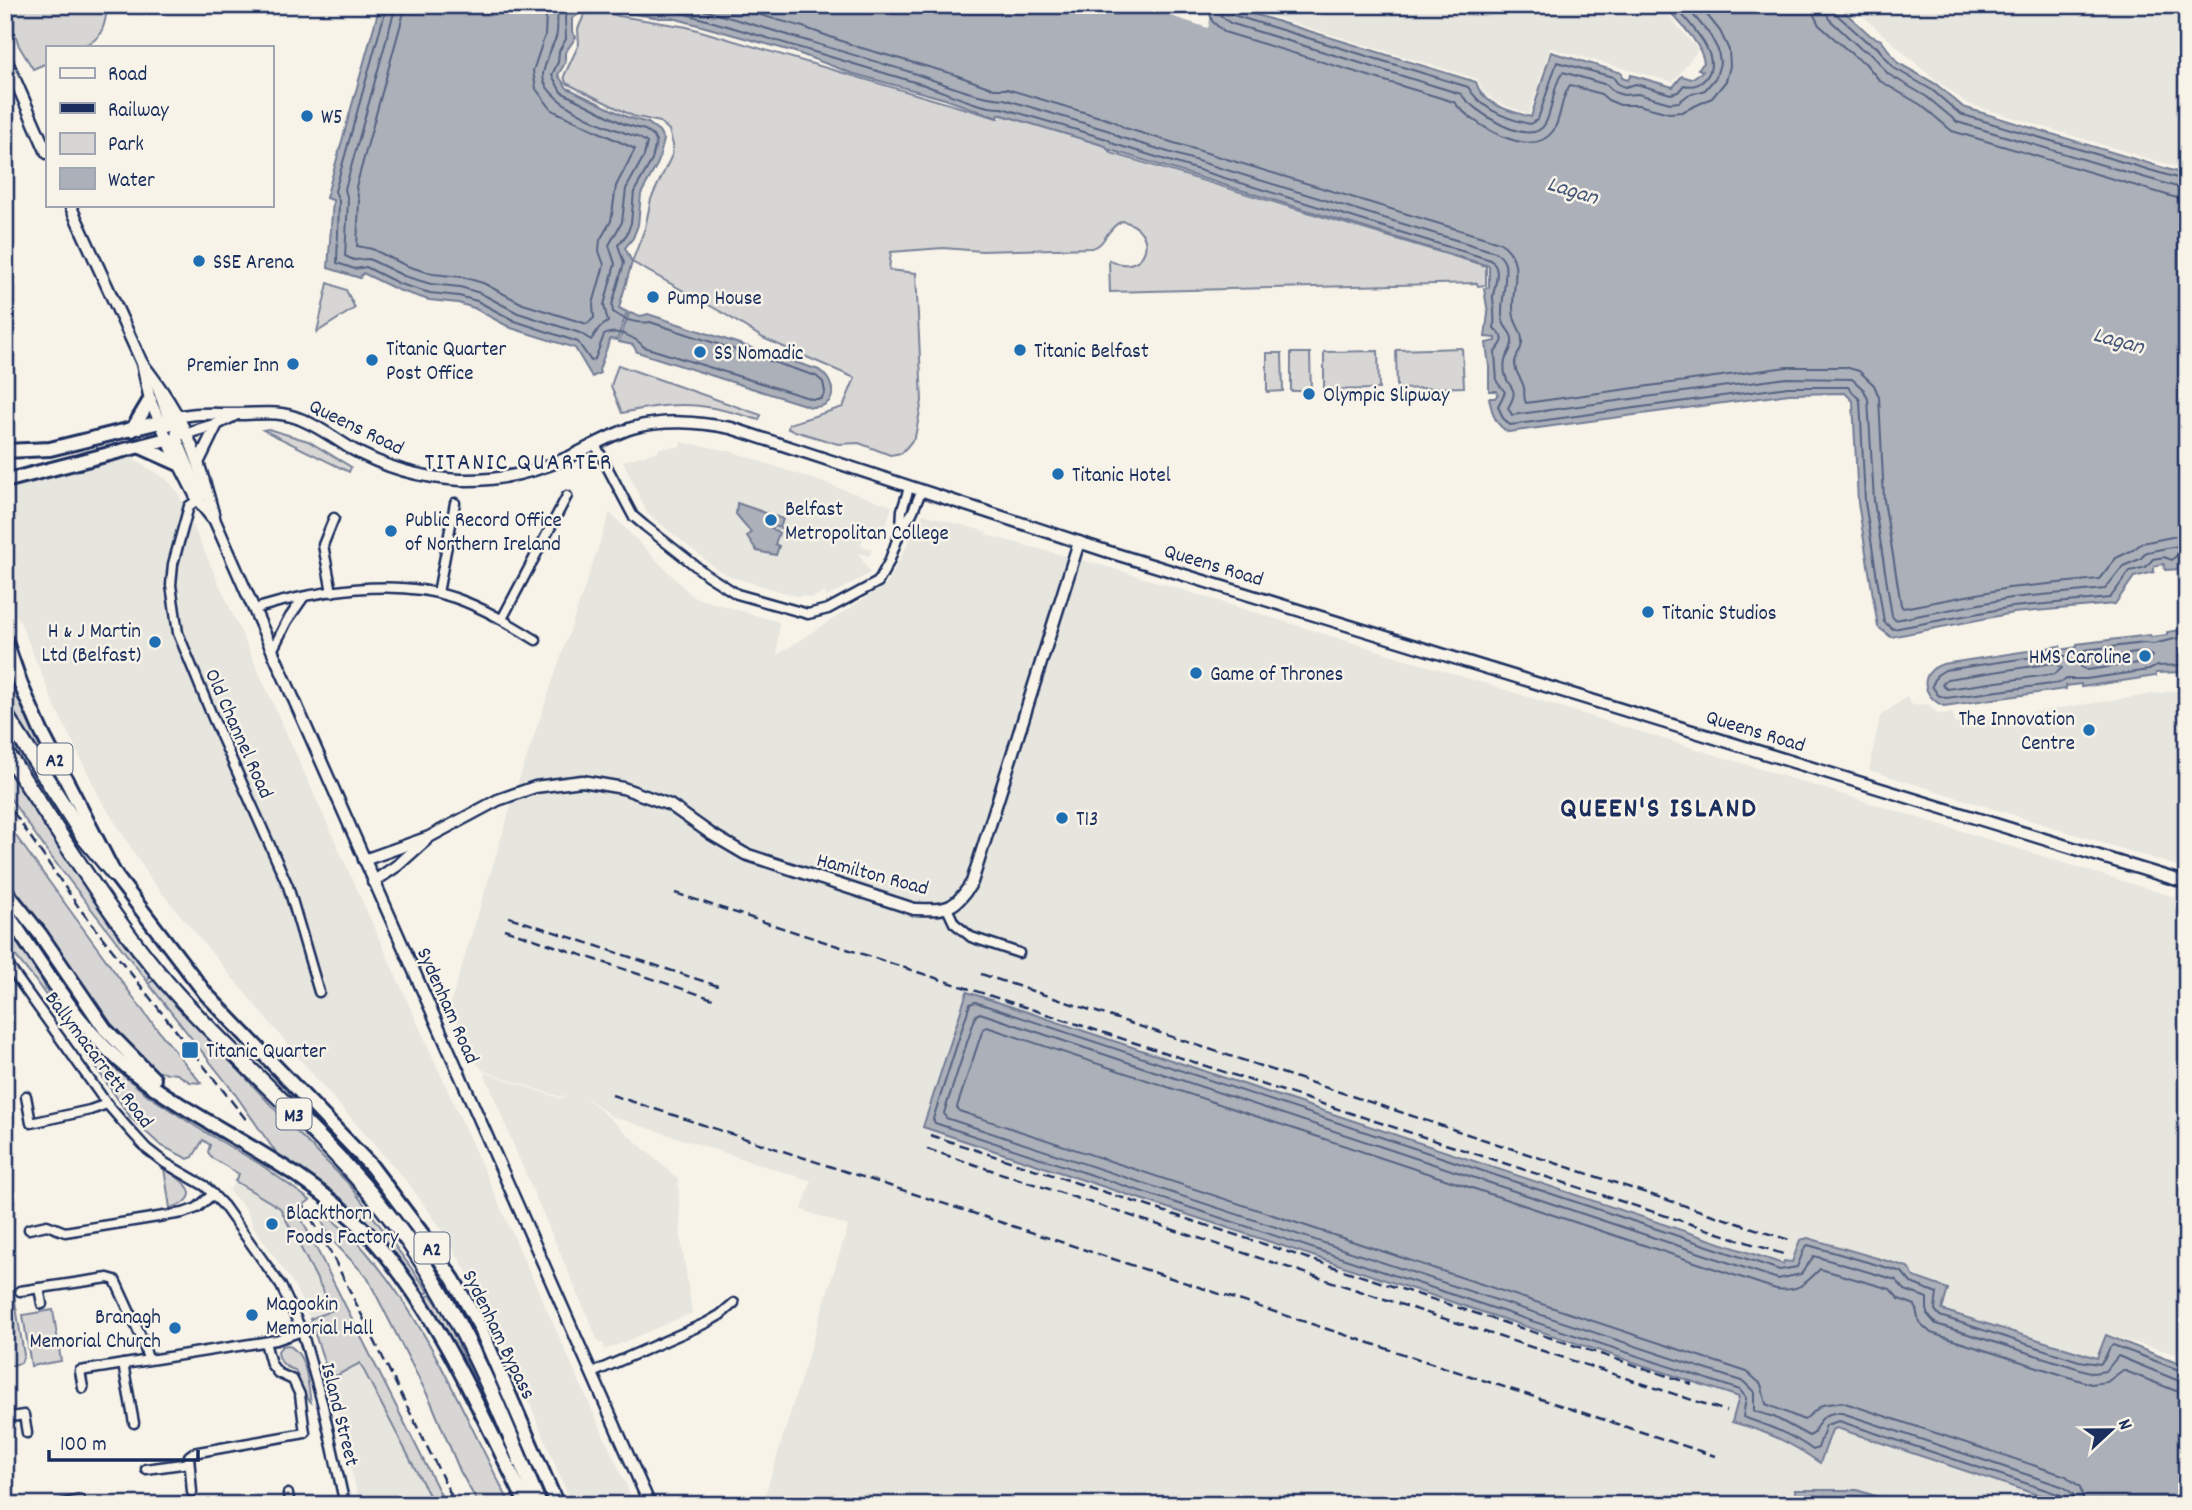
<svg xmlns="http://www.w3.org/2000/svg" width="2192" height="1510" viewBox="0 0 2192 1510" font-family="Dekko,sans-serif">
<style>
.built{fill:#e6e5de}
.green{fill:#d7d6d4;stroke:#798299;stroke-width:2}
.water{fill:#acb0b9;stroke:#727c95;stroke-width:2}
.pier{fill:#f7f3e8}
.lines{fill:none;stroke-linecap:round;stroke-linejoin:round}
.shore{stroke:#556382;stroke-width:2}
.minor-casing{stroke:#1b2f5e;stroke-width:13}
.tertiary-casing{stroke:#1b2f5e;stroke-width:15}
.trunk-casing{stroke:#1b2f5e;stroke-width:18}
.motorway-casing{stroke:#1b2f5e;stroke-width:19}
.minor{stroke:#f7f3e8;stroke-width:8}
.tertiary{stroke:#f7f3e8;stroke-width:10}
.trunk{stroke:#f7f3e8;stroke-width:12}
.motorway{stroke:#f7f3e8;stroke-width:14}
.rail{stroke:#1b2f5e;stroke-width:2.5;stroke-dasharray:10 5;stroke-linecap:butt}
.poi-dot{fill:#1f6fb2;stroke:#f7f3e8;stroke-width:2.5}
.labels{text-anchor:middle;stroke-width:5;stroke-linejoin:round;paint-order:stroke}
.shield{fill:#f7f3e8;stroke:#5d6a87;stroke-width:2}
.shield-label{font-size:19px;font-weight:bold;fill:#1b2f5e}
.poi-label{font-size:21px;fill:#1b2f5e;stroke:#f7f3e8;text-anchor:start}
.street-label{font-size:21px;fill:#1b2f5e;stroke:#f7f3e8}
.water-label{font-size:23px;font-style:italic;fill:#465679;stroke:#f7f3e8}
.quarter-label{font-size:24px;letter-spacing:2px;fill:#1b2f5e;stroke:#f7f3e8}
.district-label{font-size:28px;font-weight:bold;letter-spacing:2px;fill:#1b2f5e;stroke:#f7f3e8}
</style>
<rect width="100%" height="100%" fill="#f7f3e8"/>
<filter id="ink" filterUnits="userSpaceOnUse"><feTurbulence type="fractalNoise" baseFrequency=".0143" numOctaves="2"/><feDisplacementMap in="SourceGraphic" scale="14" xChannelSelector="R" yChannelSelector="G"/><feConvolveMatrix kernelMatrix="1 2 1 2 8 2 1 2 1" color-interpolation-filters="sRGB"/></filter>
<g filter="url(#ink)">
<!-- built -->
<g class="built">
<path d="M1234,5h426l38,45 -25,32 -123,-34 -21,66 -33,-12 -14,-12 -4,-11z"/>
<path d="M1850,5h337v165l-219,-66 -40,-30z"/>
<path d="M681,442l49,9 162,55 -8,25 -17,-5 -6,19 11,5 -3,6 -11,-3 12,20 -43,24 -3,-5 -12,6 -12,-3v2l-68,-20 -14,-7 -71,-57 -24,-52 36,-10v-3l21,-1z"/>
<path d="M132,458l33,20 12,13 458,1014h-63l-69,-166 -40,-74 -26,-42 -28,-39 -89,-101 -168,-202 -51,-81 -47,-96 -34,-82 -15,-26v-107l71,-20z"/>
<path d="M610,513l83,84 86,25 -2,33 110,-71 36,-70 64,18 -1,3 122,32 1079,334v456l-80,-22 -9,23 -17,-4 -140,-45 6,-20 -147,-49 -67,182 34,9 26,13 27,19 12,-33 5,-2 231,77h-165l-46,-15h-62l2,15h-1035l86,-279 -46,-16 9,-29 -200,-65 -30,-23 97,86 3,60 11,74 -87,37 -2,-7h-4l-81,-187 -34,-84 77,27 5,-5 -6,3 -76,-26 -7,-7 -27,-59 69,-225z"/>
<path d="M2187,689v180l-318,-99 11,-54 27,-19 5,8 16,-1 10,10 15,-1 2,11z"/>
<path d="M235,1181l45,27 154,297h-74l-31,-126 -19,-60 -17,-36 -40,-57 -6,-16 -18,-19z"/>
</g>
<!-- green -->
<g class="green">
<path d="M6,5h101c-2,45 -24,42 -60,42v16l-14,6 -14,-23z"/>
<path d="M596,9l23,7 68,11 310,91 2,-4 107,32 5,7 375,113v19l-8,1 -1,-3 -367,9 -1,-32c39,19 52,-31 13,-39 -18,9 -16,24 -30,27l-110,3 -39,-3 -52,4 -2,18 27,3 6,128 -7,36 -13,16 -12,2 -31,-12 -21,1 -50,-15 1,-5 54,-17 12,-29 -92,-40 -40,-25 -91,-51 13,-34 6,-29 21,-44 1,-10 -4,-15 -9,-8 -27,-6 -67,-33 -2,-7 15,-32 -1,-15 7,-16z"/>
<path d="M328,283l18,7 9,18 -38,24z"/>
<path d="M1462,348l2,39 -67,2 -1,-39z"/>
<path d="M1378,351l1,38 -55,1v-38z"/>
<path d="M1267,353h15l1,38 -16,1z"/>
<path d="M1291,353h19l1,38h-20z"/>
<path d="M618,365l143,50 -2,5c-53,-17 -82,-20 -137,-7l-11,-27z"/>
<path d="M268,429l40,12 43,26 -2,5 -86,-42z"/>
<path d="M5,670l42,93 -42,-64z"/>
<path d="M5,767l105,157 41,52 -4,5 -98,-127 -44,-63z"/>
<path d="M5,821l144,198 52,64 -11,-1 -13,-8 -25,-3 -27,-26 -36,-49 -48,-73 -36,-46z"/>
<path d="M11,934l29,41 10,24 39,49 60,48 49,32 62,36 50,36 -13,10 149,295h-12l-74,-142 -30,16 -20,-60 23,-9 -53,-102 -45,-27 4,-7 -27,-16 -4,-6 2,-7 -7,-5 -10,17 -5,2 -28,-14 -29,-27 -96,-138 -30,-37z"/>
<path d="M155,980l128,138 66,66 80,108 -6,3 -32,-44 -45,-46 -65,-48 -9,-10 -39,-56 -85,-108z"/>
<path d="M164,1168c18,12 45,29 6,40z"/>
<path d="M319,1209c17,14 34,27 48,44 64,74 98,167 144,252h-32l-19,-34 -29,-69 -64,-125 -37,-39 -13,-27z"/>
<path d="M5,1281l5,1 3,7 11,66 -3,8 -16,4z"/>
<path d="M431,1295l15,23 42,91 -2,2 -61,-114z"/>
<path d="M53,1310l8,51 -30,5 -8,-51z"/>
<path d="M288,1345c20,10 19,37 23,57l-5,-5 -11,-27c-11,-3 -16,-8 -17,-19l4,-5z"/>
</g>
<!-- water -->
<g class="water">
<path d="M380,5h844l252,77c6,23 34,29 55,35l20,-65 71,21v5l6,2 3,-5 42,12 9,-11 9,3 12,-8 -5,-2 6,-6c-3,-22 -26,-41 -40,-58h173l34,31 10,4 17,23 38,21 27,23 224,68v385l-7,1 1,8 -16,1 -1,-6 -10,2v6l-20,5 -19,27 -102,9 -122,24 -13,-10 -20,-124 -5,-102 -8,-8 -56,1 -280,38c-14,-6 -17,-20 -20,-34h6l3,-4 -1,-3h-8v-24l-3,-24 10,-2v-3l-11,-1 3,-24 -4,-24 5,-2v-21l-382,-117 -1,-3 -107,-32 -1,4 -53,-19 -94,-26 -56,-21 -122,-34h-13l-39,-6 -20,-6h-12l-17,13v13l4,5 -11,16v10l-7,12 9,13 60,29 21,6 11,8 5,9 -6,23 -17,31 -3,31 -5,13 -8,10 7,14 -13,46 8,4 -10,28 -7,-1 -11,31 1,3 -8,4 -17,-29 -64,-20 -37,-20 -16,-5 -29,-3 -31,-10 -35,-17 -3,5 -32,-10 5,-68 -7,-2z"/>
<path d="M629,313l12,3 7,-2 171,56c18,13 20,38 -8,37l-174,-55 -4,-7 -14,-3z"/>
<path d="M737,503l46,16 -3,9 -9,-3 -1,2 9,6 -4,11 4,2 -3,9 -19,-4 -10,-15 4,-4 -15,-18z"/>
<path d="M2187,629v43l-31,1v3l-75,11v-3l-15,2v3l-122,17c-23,-10 -26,-34 -1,-42l117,-18 1,4 16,-3v-3l73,-9 1,2 16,-2v-3z"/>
<path d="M967,992l816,272 1,-3 8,1 8,-22 8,-2 100,29 6,10 34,12 -6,21 155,48 9,-23 81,32v138h-119l-231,-77 -5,2 -12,33c-30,-21 -52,-31 -88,-41l7,-25 -816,-270z"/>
<path d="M1795,1490h62l46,15h-106z"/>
</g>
<!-- pier -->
<path class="pier" d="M1190,5l22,7 -4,16 -71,-23z"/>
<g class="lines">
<!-- shore -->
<g class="shore">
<path d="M387,5l-52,186 4,10 -2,62 18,6 11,-2 34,17 30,9 29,3 18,5 38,20 63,21 13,19 4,-2 9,-24c12,-7 31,2 40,12l168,52h9l4,-7 -2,-10 -7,-6 -166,-54c-13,2 -26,-2 -37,-10l-1,-7 12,-42 -6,-18 9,-11 4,-11 3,-31 18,-32 4,-18 -3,-6 -8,-6 -21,-6 -63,-32 -9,-17 6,-13 1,-11 7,-12 -1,-22 13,-12"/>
<path d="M396,5l-51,184 3,12 -3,55 9,4 15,-1 35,17 27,8 29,3 20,6 38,20 62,20 11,7 8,-12 9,-6 -4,-17 11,-41 -6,-19 13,-23 4,-33 18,-33 3,-13c-7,-7 -15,-7 -24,-11 -21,-7 -80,-31 -80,-57 0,-6 9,-29 12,-35 6,-12 -3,-24 9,-35"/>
<path d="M406,5l-50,182 3,14 -2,45 15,3 35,17 26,8 29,3 21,6 40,21 64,20 7,-6 -1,-14 11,-39 -5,-14 1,-11 11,-19 5,-35 19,-37 -83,-39 -16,-21 -3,-18 12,-36 1,-20 4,-10"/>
<path d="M623,5l37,6h15c82,23 164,49 246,73 23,7 59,25 81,24l105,31 7,5 377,116c12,11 2,26 2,38 1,10 2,20 1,30 11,11 12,11 1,24l2,30 8,10 -7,14 5,12 7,7 278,-38h60l12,13 5,102 19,120 9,7 119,-22 98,-9 20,-27 16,-4 7,-8 11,-2 8,3 6,-6 9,-1"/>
<path d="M686,5c74,21 147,44 221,66 31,10 65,26 97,28l106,32 9,6 376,115c5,3 8,6 10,12 3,16 -7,48 -1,60 3,7 9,9 8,19 -2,14 -10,12 -7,31 3,16 16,12 3,34l4,7 275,-37 65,1 12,11 4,9 6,102 18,115 3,4 116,-22 94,-9 18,-23 17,-7 7,-7 40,-8"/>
<path d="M725,5l78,22 55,20 95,27 41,15h13l106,32 12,7 374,114c30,18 9,50 15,75 2,9 9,15 8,25 0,8 -6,13 -7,20 -1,11 7,16 9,26 1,6 -1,10 2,15l261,-36h58l14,4 15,14 5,12 5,103 17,105 2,3 106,-20 90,-9 17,-21 17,-8 9,-7 45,-9"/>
<path d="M1208,5l4,16 12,11 230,70c17,21 77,60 99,29 9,-13 7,-33 17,-46l31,9 7,6 12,5h18l31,8 13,-1 30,-14 14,-17 4,-15 -1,-16 -9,-19 -21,-26"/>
<path d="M1218,5l3,11 9,7 231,71c11,16 69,56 84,30 9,-16 7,-38 18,-52l44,13 7,7 9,3 15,-1 32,9 9,-1 9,-7 17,-5 11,-13 4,-14 -2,-13 -8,-15 -25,-30"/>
<path d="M1227,5l1,6 5,4 235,72c13,22 38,32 62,37l8,-5 19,-57 56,15 5,7 7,3 11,-3 35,10 7,-2 6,-7c8,2 14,1 20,-5 23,-22 -17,-58 -30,-75"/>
<path d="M1813,5l1,10 5,10 35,31 11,7 15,18 41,24 31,26 235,70"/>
<path d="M1824,5l5,14 31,29 12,6 16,20 39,23 30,25 230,68"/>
<path d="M1833,5l2,8 31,28 11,6 17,21 38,22 28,24 227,67"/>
<path d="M2187,636l-34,8 -8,-1 -61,7c-8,6 -20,8 -30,4l-109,16 -8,5 -5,11 6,9 8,3 113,-15 8,-4h19l63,-9 8,-4 30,-1"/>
<path d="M2144,652l8,4 -6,6 -59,8 -7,-4 1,-3 7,-4z"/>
<path d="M2053,663l9,5 -7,6 -108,15 -5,-4 5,-6z"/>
<path d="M1804,1505l3,-8h49l24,8"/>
<path d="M2066,1505l-1,-6 -4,-4 -222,-74 -13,4 -8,23 -5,2c-22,-16 -44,-24 -70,-33l3,-19 -6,-8 -805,-267 -2,-4 37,-115 5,-2 805,268 17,-3 8,-20 3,-2 94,27 9,11 26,10 -2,17 5,6 139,45 21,3 4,-4 6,-13 3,-2 74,28"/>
<path d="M2075,1505l-2,-11 -9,-7 -222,-74c-17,-2 -23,7 -29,21l-4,2 -35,-19 -20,-6v-19l-10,-10 -798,-264 -2,-5 32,-98 4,-2 798,266 23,-5 13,-18 82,24 9,10 22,8v16l9,10 157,49 13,-2 12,-15 61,25 8,1"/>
<path d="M2085,1505l-5,-18 -14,-11 -224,-74 -20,3 -18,15 -38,-16 -5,-20 -14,-12 -788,-261 -2,-4 26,-78 4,-2 789,262c23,3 30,-6 44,-20l70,20 9,10 16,6 4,17 12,11 160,51 16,-2 16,-12 53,21 11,1"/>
</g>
<defs>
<g id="minor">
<path d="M595,444l38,72 12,10 62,49 30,19 71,20 20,-5 50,-27 11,-20 12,-33 11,-16 9,-21"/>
<path d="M202,497l-13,9 -16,58 -2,21 7,48 35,85 75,168 31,106"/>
<path d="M901,527l1,-17 7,-22"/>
<path d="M332,592l-9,-47 11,-27"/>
<path d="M438,593l17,-90"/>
<path d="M254,609c59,-18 141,-32 201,-11 29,10 55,26 81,42"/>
<path d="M502,619l65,-123"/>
<path d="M272,651l15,-30 16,-23"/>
<path d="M947,908l7,15 17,14 48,16"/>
<path d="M5,961l102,143 20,23 20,22 18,14 40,23 19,20 57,80 21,45 21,75 22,99"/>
<path d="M26,1096l5,27 59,-13 17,-6"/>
<path d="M29,1229l18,-4 18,7 118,-19 14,-5 16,-14"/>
<path d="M39,1288l3,16"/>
<path d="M20,1291l88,-13 7,2 27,59 6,20"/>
<path d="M123,1364l11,59"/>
<path d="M592,1373l114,-50 14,-8 14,-12"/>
<path d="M83,1388l-3,-17 196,-31 26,-9"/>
<path d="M5,1418l19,-3 3,18"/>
<path d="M146,1469l43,-6"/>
<path d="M192,1492l-3,-36 4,-3 112,-20 -5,-38 -7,-15 -15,-7 -7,-9 -6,-22"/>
<path d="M288,1494l2,11"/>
<path d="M58,1505l22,-5"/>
</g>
<g id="tertiary">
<path d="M5,57l42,96"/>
<path d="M70,205l72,158 8,37 25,56 22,43 15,19"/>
<path d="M142,363c43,55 56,91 73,158l435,984"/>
<path d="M156,383l13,36v6"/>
<path d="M179,416l-3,21 24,57"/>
<path d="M160,422c29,-10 42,-8 72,-8 25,1 44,-5 68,5 18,7 34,19 50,29 35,20 72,30 111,32 37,1 75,-8 108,-23 21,-10 41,-22 63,-29 33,-9 66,-6 99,0l375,123 1081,332"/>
<path d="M184,434l33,-10 18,-9"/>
<path d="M199,461l18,-37"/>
<path d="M364,860l65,-23 69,-37 37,-13 47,-6 41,7 47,17 41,29 34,20 169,55c33,1 40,2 58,-27l107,-340"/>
<path d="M373,882l25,-17 28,-25"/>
</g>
<g id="trunk">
<path d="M132,430l18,-30"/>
<path d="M141,447l38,17"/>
<path d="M5,451l45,-2 110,-27"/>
<path d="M5,481l162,-42"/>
<path d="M5,639l16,46 20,46 74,144 91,119 165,172 55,73 27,40 27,48 77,178"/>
<path d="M5,890l35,44 65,95 49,50"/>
<path d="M5,911c40,56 72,118 128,161 75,58 170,93 236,163 69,75 112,180 158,270"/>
</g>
<g id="motorway">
<path d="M5,714l80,125 30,36"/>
<path d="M5,751c57,84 109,175 178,250 78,84 169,157 233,252 53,78 87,165 123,252"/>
</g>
</defs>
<!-- minor casing -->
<use href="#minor" class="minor-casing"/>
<!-- tertiary casing -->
<use href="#tertiary" class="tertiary-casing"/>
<!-- trunk casing -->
<use href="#trunk" class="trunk-casing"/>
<!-- motorway casing -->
<use href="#motorway" class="motorway-casing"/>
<!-- minor -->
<use href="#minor" class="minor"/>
<!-- tertiary -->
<use href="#tertiary" class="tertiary"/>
<!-- trunk -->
<use href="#trunk" class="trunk"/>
<!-- motorway -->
<use href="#motorway" class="motorway"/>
<!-- rail -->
<g class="rail">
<path d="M5,800l75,109 168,213"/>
<path d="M675,893l1111,362"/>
<path d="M509,917l212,70"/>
<path d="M504,929l212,71"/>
<path d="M981,974l811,267"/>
<path d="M612,1095l1103,361"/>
<path d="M930,1135l762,249"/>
<path d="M927,1149l799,262"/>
<path d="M304,1206l27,47 125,252"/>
</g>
</g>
</g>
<!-- markers -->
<g class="poi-dot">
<circle cx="307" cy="116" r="7"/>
<circle cx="199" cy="261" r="7"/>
<circle cx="653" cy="297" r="7"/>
<circle cx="1020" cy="350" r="7"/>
<circle cx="700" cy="352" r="7"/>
<circle cx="372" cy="360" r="7"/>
<circle cx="293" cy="364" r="7"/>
<circle cx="1309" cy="394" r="7"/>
<circle cx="1058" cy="474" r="7"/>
<circle cx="771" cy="520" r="7"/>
<circle cx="391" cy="531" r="7"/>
<circle cx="1648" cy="612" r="7"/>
<circle cx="155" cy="642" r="7"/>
<circle cx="2145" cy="656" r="7"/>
<circle cx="1196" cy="673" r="7"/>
<circle cx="2089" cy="730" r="7"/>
<circle cx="1062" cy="818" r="7"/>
<rect x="181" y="1041" width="18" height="18" rx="3.5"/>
<circle cx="272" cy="1224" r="7"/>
<circle cx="252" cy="1315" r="7"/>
<circle cx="175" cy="1328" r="7"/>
</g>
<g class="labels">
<!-- shield labels -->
<g class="shield">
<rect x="37.5" y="743.5" width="35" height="31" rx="5"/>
<rect x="276.5" y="1098.5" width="35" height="31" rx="5"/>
<rect x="414.5" y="1232.5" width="35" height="31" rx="5"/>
</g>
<g class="shield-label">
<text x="55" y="766">A2</text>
<text x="294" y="1121">M3</text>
<text x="432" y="1255">A2</text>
</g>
<!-- poi labels -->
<g class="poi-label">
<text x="321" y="123">W5</text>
<text x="213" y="268">SSE Arena</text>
<text x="667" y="304">Pump House</text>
<text x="386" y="355">Titanic Quarter<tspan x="386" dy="24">Post Office</tspan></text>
<text x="1034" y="357">Titanic Belfast</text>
<text x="714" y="359">SS Nomadic</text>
<text x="279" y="371" text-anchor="end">Premier Inn</text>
<text x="1323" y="401">Olympic Slipway</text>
<text x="1072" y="481">Titanic Hotel</text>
<text x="785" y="515">Belfast<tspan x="785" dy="24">Metropolitan College</tspan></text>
<text x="405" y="526">Public Record Office<tspan x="405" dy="24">of Northern Ireland</tspan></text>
<text x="1662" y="619">Titanic Studios</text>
<text x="141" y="637" text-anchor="end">H &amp; J Martin<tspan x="141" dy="24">Ltd (Belfast)</tspan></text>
<text x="2131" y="663" text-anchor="end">HMS Caroline</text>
<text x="1210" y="680">Game of Thrones</text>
<text x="2075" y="725" text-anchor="end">The Innovation<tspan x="2075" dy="24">Centre</tspan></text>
<text x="1076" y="825">T13</text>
<text x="206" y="1057">Titanic Quarter</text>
<text x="286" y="1219">Blackthorn<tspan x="286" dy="24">Foods Factory</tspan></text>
<text x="266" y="1310">Magookin<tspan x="266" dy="24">Memorial Hall</tspan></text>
<text x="161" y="1323" text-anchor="end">Branagh<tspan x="161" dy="24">Memorial Church</tspan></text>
</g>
<!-- street labels -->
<g class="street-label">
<text transform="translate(357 426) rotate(26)" y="7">Queens Road</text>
<text transform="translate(1214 564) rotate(17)" y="7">Queens Road</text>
<text transform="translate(1756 730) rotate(17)" y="7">Queens Road</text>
<text transform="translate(240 733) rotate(66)" y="7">Old Channel Road</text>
<text transform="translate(873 873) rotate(15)" y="7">Hamilton Road</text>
<text transform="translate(449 1005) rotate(66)" y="7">Sydenham Road</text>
<text transform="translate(100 1059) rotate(53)" y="7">Ballymacarrett Road</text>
<text transform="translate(500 1334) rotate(64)" y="7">Sydenham Bypass</text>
<text transform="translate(341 1414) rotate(76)" y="7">Island Street</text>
</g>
<!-- water labels -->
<g class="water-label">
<text transform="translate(1573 189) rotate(17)" y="8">Lagan</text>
<text transform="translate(2119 339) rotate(15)" y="8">Lagan</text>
</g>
<!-- quarter labels -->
<g class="quarter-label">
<text x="519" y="469">TITANIC QUARTER</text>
</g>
<!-- district labels -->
<g class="district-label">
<text x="1659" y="816">QUEEN'S ISLAND</text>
</g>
</g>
<!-- margin -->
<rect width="2192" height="1510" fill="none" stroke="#f7f3e8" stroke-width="28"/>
<rect x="14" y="14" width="2164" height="1482" fill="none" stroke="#1b2f5e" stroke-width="2.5" filter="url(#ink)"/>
<!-- legend -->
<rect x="46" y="46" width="228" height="161" fill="#f7f3e8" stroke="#9fa5b1" stroke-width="2"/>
<rect x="60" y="68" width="35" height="10" fill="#f7f3e8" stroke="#9fa5b1" stroke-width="2"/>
<text x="108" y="80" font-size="21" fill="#1b2f5e">Road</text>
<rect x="60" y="103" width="35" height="10" fill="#1b2f5e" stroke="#9fa5b1" stroke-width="2"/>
<text x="108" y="116" font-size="21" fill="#1b2f5e">Railway</text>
<rect x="60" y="133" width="35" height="21" fill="#d7d6d4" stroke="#9fa5b1" stroke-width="2"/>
<text x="108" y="150" font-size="21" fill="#1b2f5e">Park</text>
<rect x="60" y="168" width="35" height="21" fill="#acb0b9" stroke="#9fa5b1" stroke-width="2"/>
<text x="108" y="186" font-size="21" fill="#1b2f5e">Water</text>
<!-- north arrow -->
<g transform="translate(2111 1430) rotate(68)" stroke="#f7f3e8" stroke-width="5" paint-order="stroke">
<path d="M0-5L12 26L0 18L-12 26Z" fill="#1b2f5e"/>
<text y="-10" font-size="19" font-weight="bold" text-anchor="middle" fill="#1b2f5e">N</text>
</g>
<!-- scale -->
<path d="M49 1450v10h149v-10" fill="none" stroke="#1b2f5e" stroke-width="3.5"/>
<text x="60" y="1450" font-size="21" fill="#1b2f5e" stroke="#f7f3e8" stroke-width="5" paint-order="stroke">100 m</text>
</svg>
